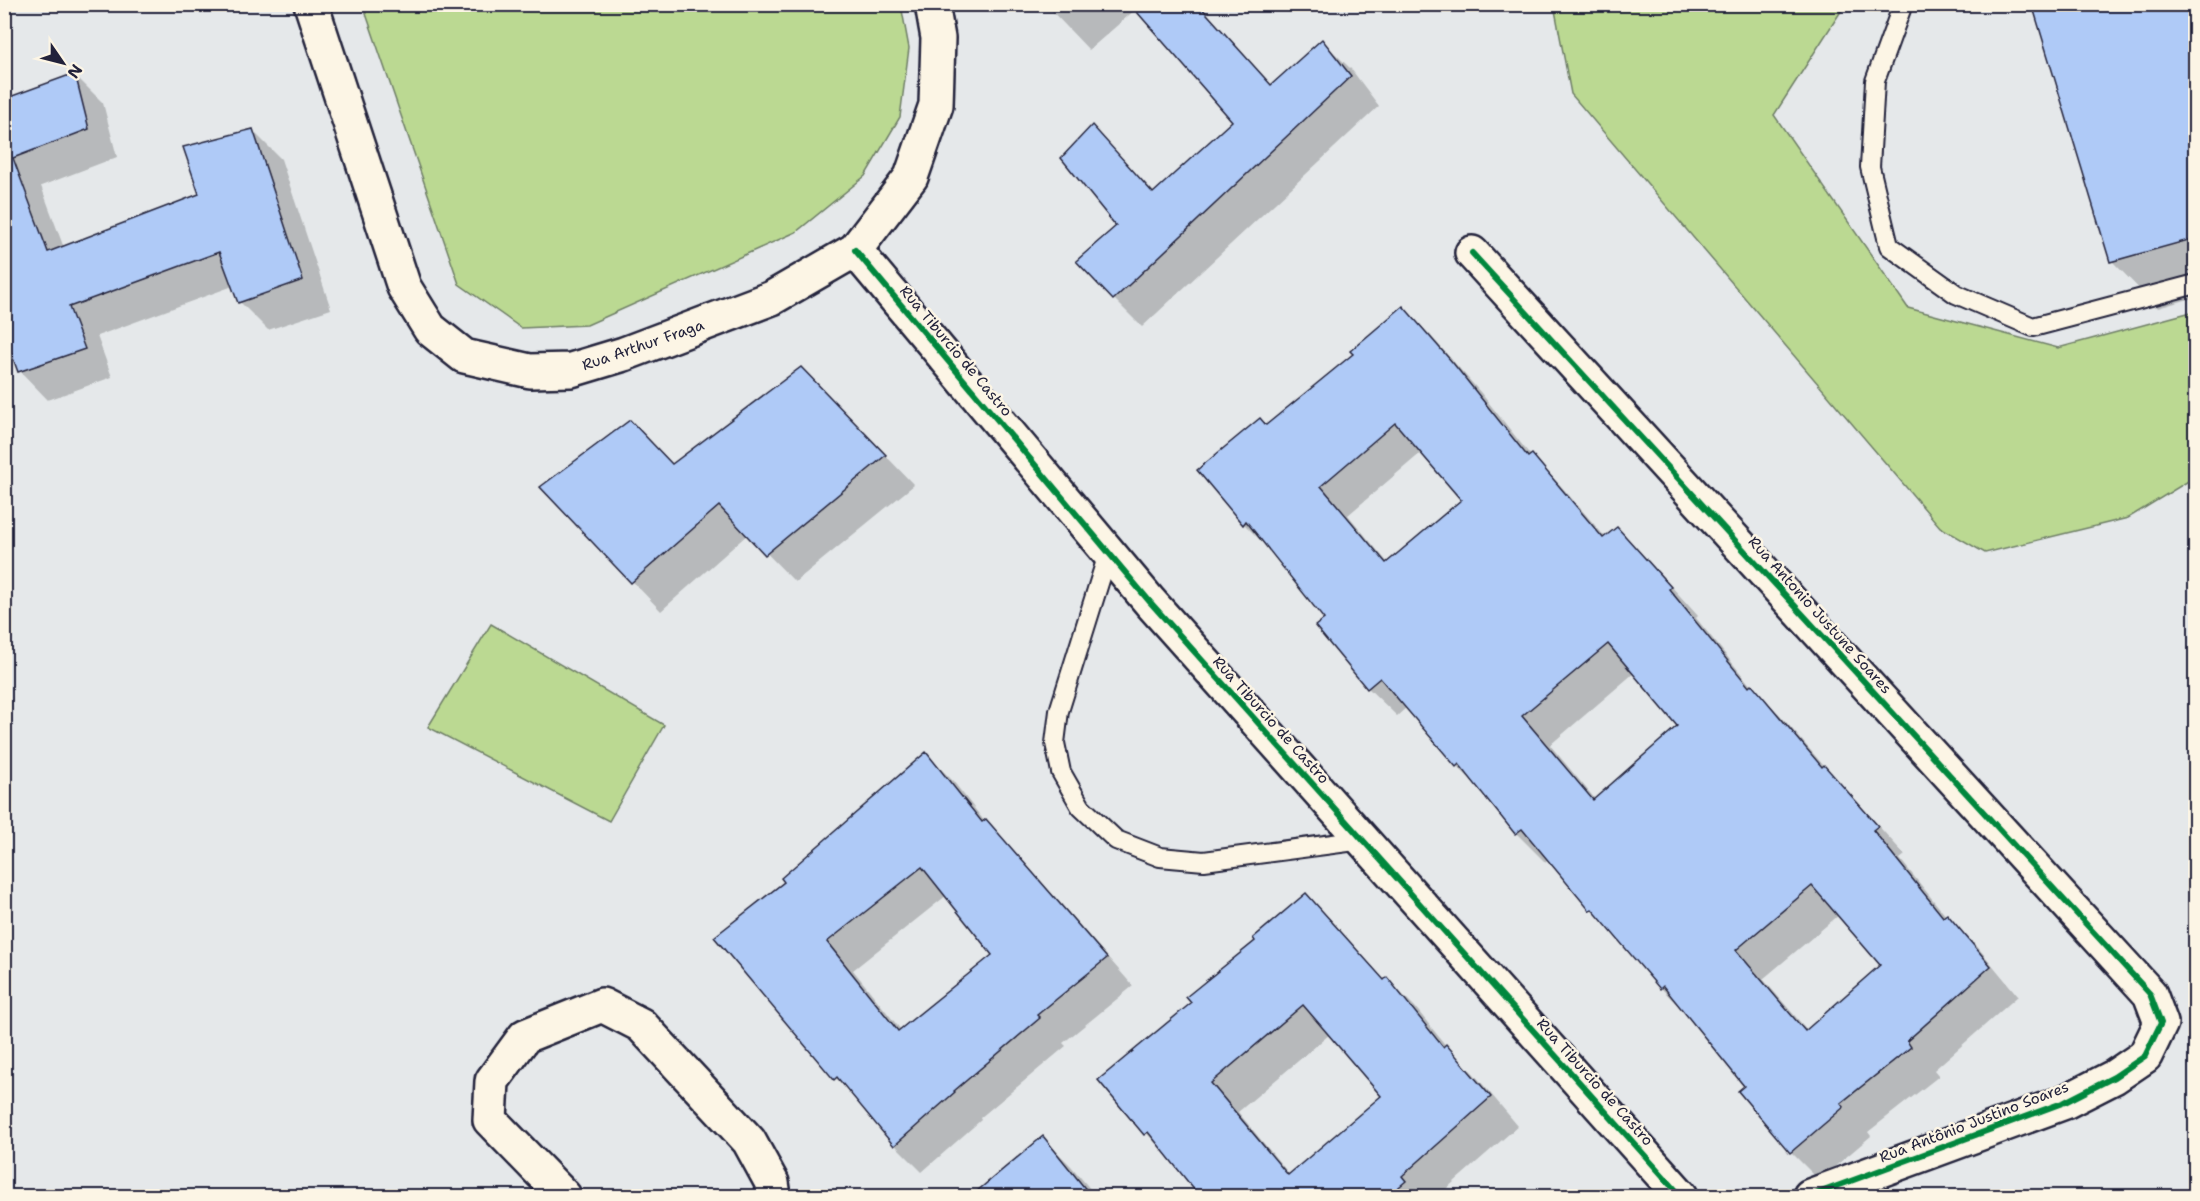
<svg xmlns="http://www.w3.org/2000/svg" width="2200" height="1201" viewBox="0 0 2200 1201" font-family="'Shantell Sans',sans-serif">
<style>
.green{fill:#bbd992;stroke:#6e7e66;stroke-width:1.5}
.shadow{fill:#0003;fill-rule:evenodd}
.building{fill:#afcaf7;stroke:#22223b;stroke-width:1.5;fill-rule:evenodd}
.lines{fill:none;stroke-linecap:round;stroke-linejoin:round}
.lane-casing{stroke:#22223b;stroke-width:22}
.street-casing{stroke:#22223b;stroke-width:38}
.lane{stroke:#fcf5e5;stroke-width:18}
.street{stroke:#fcf5e5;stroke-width:33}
.cycleway-casing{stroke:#fcf5e5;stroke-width:10}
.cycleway{stroke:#00873e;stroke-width:6}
.labels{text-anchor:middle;stroke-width:5;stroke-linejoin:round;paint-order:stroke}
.street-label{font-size:15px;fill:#22223b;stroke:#fcf5e5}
</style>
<rect width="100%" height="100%" fill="#e5e8ea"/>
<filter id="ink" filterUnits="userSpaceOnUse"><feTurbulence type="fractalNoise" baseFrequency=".0167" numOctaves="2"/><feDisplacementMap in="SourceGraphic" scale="12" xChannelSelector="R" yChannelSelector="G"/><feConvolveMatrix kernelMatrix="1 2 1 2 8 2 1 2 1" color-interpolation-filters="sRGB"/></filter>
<g filter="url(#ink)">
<!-- green -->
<g class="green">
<path d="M363,5h538l8,43 -9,69 -35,59 -69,56 -209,93 -66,3 -62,-44z"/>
<path d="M1554,5h291l-71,110 134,193 150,40 137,-37v166l-67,41 -143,35 -45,-26 -369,-433z"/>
<path d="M491,624l173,101 -55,96 -181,-94z"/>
</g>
<!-- shadow -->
<g class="shadow">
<path d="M1045,4h154l74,82 49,-45 29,28 28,37 -237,221 -28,-28 4,-73 -26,-99 63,66 79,-72 -98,-112 -47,41z"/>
<path d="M2196,4v293l-38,11 -46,-47z"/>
<path d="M74,74l29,29 14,54 -76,29 23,62 136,-53 52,-65 29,29 50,150 -63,21 -28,-28 -7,-16 -136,50 15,41 -64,23 -28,-29 -16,-42v-246l6,15z"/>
<path d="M1403,308l28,28 50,57 50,63 29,29 46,53 11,-9 28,28 53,59 -2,2 55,68 29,29 50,58 75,82 -5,4 46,57 29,28 43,52 -84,74 5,6 -71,56 3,4 -52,44 -28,-28 -45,-66 -57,-69 -28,-29 -41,-49 -29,-29 -43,-51 -3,3 -29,-29 -31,-39 -28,-28 -50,-59 -10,9 -29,-28 -41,-69 -55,-67 -28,-28 22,-98 89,-71zM1422,452l41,48 -75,63 -40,-48zM1634,673l46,53 -85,73 -45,-54zM1839,915l43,51 -74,65 -45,-52z"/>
<path d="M830,398l84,87 -119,97 -47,-48 -87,77 -119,-124 131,-22z"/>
<path d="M926,754l27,27 32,41 28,27 120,137 -70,57 3,3 -86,72 1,2 -59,52 -27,-27 -32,-40 -27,-27 -50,-196zM947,895l48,60 -94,75 -48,-60z"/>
<path d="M1306,895l28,28 51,58 2,-2 28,28 32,40 27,27 44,52 -80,70h-236l-102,-116 93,-77zM1330,1034l53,62 -93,79 -52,-63z"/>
<path d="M1043,1138l28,28 25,30h-123z"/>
</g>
<!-- building -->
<g class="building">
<path d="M1130,4h68l73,81 51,-46 29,37 -238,224 -37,-39 40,-35 -55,-68 31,-33 61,68 79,-72z"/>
<path d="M2032,4h164v234l-86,24z"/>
<path d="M75,73l14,56 -76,29 35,94 151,-58 -16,-47 70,-18 50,151 -65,23 -19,-51 -150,55 16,42 -67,23 -14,-38v-235z"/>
<path d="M1403,306l50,57 75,94 4,-3 71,84 14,-11 54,60 -2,2 80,98 3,-3 70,83 2,-2 54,61 -5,4 70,87 4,-3 44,52 -84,75 4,6 -70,56 3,4 -54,46 -52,-62 6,-5 -81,-100 -3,3 -68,-80 -2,2 -68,-82 -7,5 -56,-70 -3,3 -76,-89 -13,11 -52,-63 9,-7 -78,-98 -3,4 -46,-55 63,-52 6,7 87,-71 -3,-3zM1395,423l66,77 -75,63 -65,-77zM1608,644l69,82 -84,74 -71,-84zM1812,886l68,79 -75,66 -69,-81z"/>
<path d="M801,367l85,88 -121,100 -46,-49 -88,77 -91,-96 90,-67 42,44z"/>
<path d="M926,752l56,70 4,-3 121,139 -70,57 3,3 -86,73 1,1 -61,54 -57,-69 -3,3 -120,-143 70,-55 -3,-4zM922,867l70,88 -94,76 -71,-89z"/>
<path d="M1306,893l78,87 3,-3 56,70 3,-3 45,53 -89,79 4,5 -19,16h-187l-52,-65 -4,3 -46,-55 93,-77 -5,-6 69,-56 -2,-3zM1303,1005l78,91 -93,79 -77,-92z"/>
<path d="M1043,1136l49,61h-122z"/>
</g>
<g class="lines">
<defs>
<g id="lane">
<path d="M1903,4l-28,77 -5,86 19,79 67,48 77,33 163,-43"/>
<path d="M1109,551l-50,160 -4,32 6,29 20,35 35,33 44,17 44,4 159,-21"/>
</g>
<g id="street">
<path d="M311,4l93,283 26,42 34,27 66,15 41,-1 53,-16 148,-56 83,-48 56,-73 25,-72 2,-67 -6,-34"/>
<path d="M855,250l295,352 531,594"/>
<path d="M1472,253l678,741 11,29 -16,33 -31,21 -49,25 -255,94"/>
<path d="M564,1196l-74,-76 2,-39 33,-45 77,-31 39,20 108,116 23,42 2,13"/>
</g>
</defs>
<!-- lane casing -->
<use href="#lane" class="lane-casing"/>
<!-- street casing -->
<use href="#street" class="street-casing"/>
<!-- lane -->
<use href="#lane" class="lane"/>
<!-- street -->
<use href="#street" class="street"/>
<defs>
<g id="cycleway">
<path d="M855,250l295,352 531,594"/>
<path d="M1472,253l678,741 11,29 -16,33 -31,21 -49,25 -255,94"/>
</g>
</defs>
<!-- cycleway casing -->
<use href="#cycleway" class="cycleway-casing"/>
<!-- cycleway -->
<use href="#cycleway" class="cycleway"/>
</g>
</g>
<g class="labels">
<!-- street labels -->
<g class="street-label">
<text transform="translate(643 345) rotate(-19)" y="5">Rua Arthur Fraga</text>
<text transform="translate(956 351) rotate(50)" y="5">Rua Tiburcio de Castro</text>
<text transform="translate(1820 615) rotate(48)" y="5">Rua Antonio Justune Soares</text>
<text transform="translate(1271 720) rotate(48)" y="5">Rua Tiburcio de Castro</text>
<text transform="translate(1595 1082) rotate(48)" y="5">Rua Tiburcio de Castro</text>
<text transform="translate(1974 1122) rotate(-21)" y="5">Rua Antônio Justino Soares</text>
</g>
</g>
<!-- margin -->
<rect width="2200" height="1201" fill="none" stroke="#fcf5e5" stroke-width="24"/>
<rect x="12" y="12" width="2176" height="1177" fill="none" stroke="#22223b" stroke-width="2" filter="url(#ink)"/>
<!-- north arrow -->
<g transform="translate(63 63) rotate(125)" stroke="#fcf5e5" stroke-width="4.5" paint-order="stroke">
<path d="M0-4.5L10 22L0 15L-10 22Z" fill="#22223b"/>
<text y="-9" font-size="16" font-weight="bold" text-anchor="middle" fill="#22223b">N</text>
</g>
</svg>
